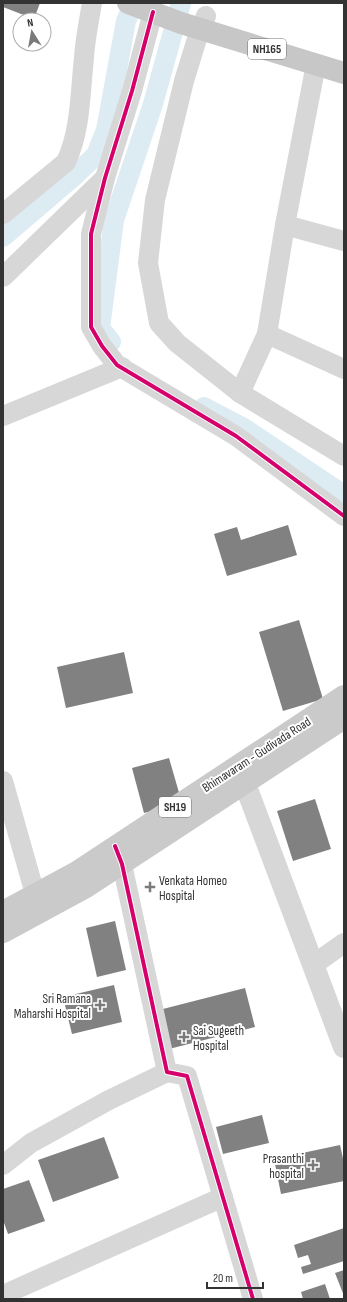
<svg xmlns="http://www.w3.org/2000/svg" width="347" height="1302" viewBox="0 0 347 1302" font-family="'Sofia Sans Condensed',sans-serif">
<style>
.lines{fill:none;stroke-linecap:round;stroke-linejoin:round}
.canal{stroke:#ddebf3;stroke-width:20}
.building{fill:#818181}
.minor{stroke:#d7d7d7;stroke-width:20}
.tertiary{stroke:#d7d7d7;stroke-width:22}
.primary{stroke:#cacaca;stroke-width:22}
.trunk{stroke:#c7c7c7;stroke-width:22}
.cycleway-casing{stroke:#fff;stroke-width:6}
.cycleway{stroke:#d6006c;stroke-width:4}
.poi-dot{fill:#7a7a7a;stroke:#fff;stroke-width:1.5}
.labels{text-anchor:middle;stroke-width:4;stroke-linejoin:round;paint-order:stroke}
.shield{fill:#fff;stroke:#707070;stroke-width:1}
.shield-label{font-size:12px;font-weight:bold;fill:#333}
.street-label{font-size:13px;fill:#333;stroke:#fff}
.poi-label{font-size:13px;fill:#333;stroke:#fff;text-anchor:start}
</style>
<rect width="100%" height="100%" fill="#fff"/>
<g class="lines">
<!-- canal -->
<g class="canal">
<path d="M3,237l69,-59 24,-23 10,-25 20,-109 8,-18"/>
<path d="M111,342l-11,-14 14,-108 39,-116 28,-101"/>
<path d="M204,407l40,21 100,67"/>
</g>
</g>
<!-- building -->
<g class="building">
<path d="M3,3h37l-6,16 -31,-12z"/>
<path d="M288,525l9,30 -70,21 -13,-42 23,-7 4,13z"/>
<path d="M299,620l24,79 -40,12 -24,-79z"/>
<path d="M124,652l9,41 -67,15 -9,-41z"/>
<path d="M169,758l13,45 -38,10 -12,-45z"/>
<path d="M315,799l16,50 -38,12 -16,-50z"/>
<path d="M115,921l11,49 -29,7 -11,-49z"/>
<path d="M114,985l8,37 -50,12 -9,-37z"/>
<path d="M245,988l10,39 -86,22 -10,-39z"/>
<path d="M262,1115l7,28 -46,11 -7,-27z"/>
<path d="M104,1137l15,41 -66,24 -15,-42z"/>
<path d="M340,1145l4,18v18l-63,13 -7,-35z"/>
<path d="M29,1180l16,41 -37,13 -5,-14v-31z"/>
<path d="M344,1228v33l-41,13 -2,-7 10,-3 -3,-9 -10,3 -4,-13z"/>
<path d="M344,1270v26l-9,-23z"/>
<path d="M325,1284l5,15h-27l-2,-7z"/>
</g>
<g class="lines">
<!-- minor -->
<g class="minor">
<path d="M153,12l-21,79 -27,87 -14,56v93l11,19 15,19 119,71 108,80"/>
<path d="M206,16l-6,13 -16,52 -29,119 -7,63 11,60 18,20 63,50 104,63"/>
<path d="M316,64l-31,161 -18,109 77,35"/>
<path d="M3,214l63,-52c15,-32 14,-69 18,-104 1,-18 5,-37 8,-55"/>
<path d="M285,225l59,16"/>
<path d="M3,277l102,-99"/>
<path d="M240,393l27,-59"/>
<path d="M3,416l119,-49"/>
<path d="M3,781l32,113"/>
<path d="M116,850l6,14 45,208 20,4 66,223"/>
<path d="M313,965l31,-22"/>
<path d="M3,1165l28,-22 78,-43 58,-28"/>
<path d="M3,1295l220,-98"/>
</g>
<!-- tertiary -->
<path class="tertiary" d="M238,767l7,17 99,263"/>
<!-- primary -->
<g class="primary">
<path d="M3,912l74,-40 267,-176"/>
<path d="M3,932l83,-45 258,-169"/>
</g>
<!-- trunk -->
<path class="trunk" d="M128,3l53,20 163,50"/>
<defs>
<g id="cycleway">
<path d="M153,12l-21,79 -27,87 -14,56v93l11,19 15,19 119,71 108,80"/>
<path d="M115,846l7,18 45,208 20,4 66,223"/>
</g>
</defs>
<!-- cycleway casing -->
<use href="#cycleway" class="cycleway-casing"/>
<!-- cycleway -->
<use href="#cycleway" class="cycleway"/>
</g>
<!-- markers -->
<g class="poi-dot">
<path d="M148 881h4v4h4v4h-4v4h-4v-4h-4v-4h4z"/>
<path d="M98 999h4v4h4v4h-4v4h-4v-4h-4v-4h4z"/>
<path d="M182 1031h4v4h4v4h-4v4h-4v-4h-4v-4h4z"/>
<path d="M311 1159h4v4h4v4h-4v4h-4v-4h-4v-4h4z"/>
</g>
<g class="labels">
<!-- shield labels -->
<g class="shield">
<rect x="248" y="39" width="38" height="20" rx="3"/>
<rect x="159" y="797" width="32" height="20" rx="3"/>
</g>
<g class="shield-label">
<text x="267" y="53">NH165</text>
<text x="175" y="811">SH19</text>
</g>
<!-- street labels -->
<g class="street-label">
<text transform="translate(256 754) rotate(-33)" y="5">Bhimavaram - Gudivada Road</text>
</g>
<!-- poi labels -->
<g class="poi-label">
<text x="159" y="885">Venkata Homeo<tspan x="159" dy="15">Hospital</tspan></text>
<text x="91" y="1003" text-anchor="end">Sri Ramana<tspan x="91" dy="15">Maharshi Hospital</tspan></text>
<text x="193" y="1035">Sai Sugeeth<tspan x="193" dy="15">Hospital</tspan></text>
<text x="304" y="1163" text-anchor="end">Prasanthi<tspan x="304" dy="15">hospital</tspan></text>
</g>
</g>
<!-- border -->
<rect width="347" height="1302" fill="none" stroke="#333333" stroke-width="8"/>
<!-- north arrow -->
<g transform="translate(32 32) rotate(349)"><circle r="19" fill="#ffffff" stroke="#adadad"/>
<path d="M0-3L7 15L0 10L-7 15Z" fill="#7a7a7a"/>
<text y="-6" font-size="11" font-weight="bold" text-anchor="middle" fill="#333333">N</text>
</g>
<!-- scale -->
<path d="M207 1282v6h56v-6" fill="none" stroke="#333333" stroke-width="2"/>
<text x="213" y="1282" font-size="12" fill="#333333" stroke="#ffffff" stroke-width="3" paint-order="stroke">20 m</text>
</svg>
